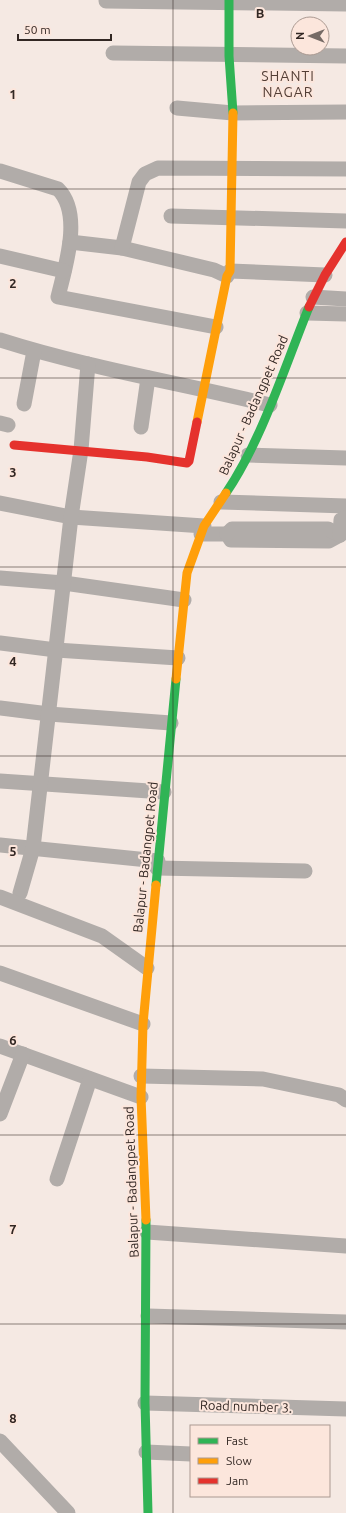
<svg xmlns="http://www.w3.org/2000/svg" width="346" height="1513" viewBox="0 0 346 1513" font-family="Ubuntu,sans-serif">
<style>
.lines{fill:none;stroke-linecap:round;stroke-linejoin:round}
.street{stroke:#b1aca9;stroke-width:15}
.fast{stroke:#30b455;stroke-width:9}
.slow{stroke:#ff9f0a;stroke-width:9}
.jam{stroke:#e5322d;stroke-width:9}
.grid{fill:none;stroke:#322723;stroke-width:1;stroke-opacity:0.55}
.labels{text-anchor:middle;stroke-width:4;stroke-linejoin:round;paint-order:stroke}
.street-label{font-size:13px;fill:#322723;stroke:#fce6dc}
.neighbourhood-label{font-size:14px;letter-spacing:1px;fill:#533e35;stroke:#fce6dc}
.grid-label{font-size:13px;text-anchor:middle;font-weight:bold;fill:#322723;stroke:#fce6dc;stroke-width:4;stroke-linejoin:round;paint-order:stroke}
</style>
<rect width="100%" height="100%" fill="#f5e9e3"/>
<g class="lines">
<!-- street -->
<g class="street">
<path d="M106,1l240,3"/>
<path d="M113,53l233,3"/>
<path d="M177,108l56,5 113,-1"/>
<path d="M0,171l58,18c25,25 7,78 0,108l158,30"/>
<path d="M171,216l175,5"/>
<path d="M70,242l52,6 92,22 13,6"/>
<path d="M122,248l17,-66 6,-8 13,-6 188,1"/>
<path d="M0,256l64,15"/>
<path d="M230,271l95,4"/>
<path d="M313,297l33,2"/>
<path d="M307,313l39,1"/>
<path d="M0,340c88,28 180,43 270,65"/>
<path d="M24,404l10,-53"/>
<path d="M0,423l8,2"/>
<path d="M141,427l7,-49"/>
<path d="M248,455l98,3"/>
<path d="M221,502l125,4"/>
<path d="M0,503l71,14 133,9"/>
<path d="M201,534h26l4,6 98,1 11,-6"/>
<path d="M227,534l5,-5h96l12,6"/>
<path d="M340,535l1,-15 5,-2"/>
<path d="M0,578l64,5 120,17"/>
<path d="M0,643l56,7 122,8"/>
<path d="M0,708l49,6 122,9"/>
<path d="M0,781l164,11"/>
<path d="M0,845l158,16"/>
<path d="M157,868l148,3"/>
<path d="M20,893l13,-45 38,-331 10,-67 7,-86"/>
<path d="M0,897l102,39 45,32"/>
<path d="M0,973l143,51"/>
<path d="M0,1046l141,51"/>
<path d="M141,1076l122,3 76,16 7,5"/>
<path d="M0,1114l23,-60"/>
<path d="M57,1179l33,-100"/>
<path d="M147,1232l199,14"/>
<path d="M148,1316l198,6"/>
<path d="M145,1403l201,6"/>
<path d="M0,1441l68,72"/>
<path d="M146,1452l45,2"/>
</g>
<!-- fast -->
<g class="fast">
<path d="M229,0v56l4,57"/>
<path d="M226,493c36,-53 59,-127 83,-186"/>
<path d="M156,885l20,-206"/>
<path d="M146,1220l-1,183 3,110"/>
</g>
<!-- slow -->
<g class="slow">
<path d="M197,422l30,-146 3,-5 3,-158"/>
<path d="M176,679l11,-106 17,-47 22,-33"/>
<path d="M146,1220l-5,-123 2,-73 13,-139"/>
</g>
<!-- jam -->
<g class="jam">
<path d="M309,307l16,-32 21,-33"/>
<path d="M14,445l133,12 40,6 2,-2 8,-39"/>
</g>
</g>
<!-- grid -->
<path class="grid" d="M173,0v1513M0,189h346M0,378h346M0,567h346M0,756h346M0,946h346M0,1135h346M0,1324h346"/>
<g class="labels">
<!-- street labels -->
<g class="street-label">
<text transform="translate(253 405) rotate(-66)" y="5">Balapur - Badangpet Road</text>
<text transform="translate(145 857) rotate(-84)" y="5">Balapur - Badangpet Road</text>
<text transform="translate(131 1182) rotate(-92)" y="5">Balapur - Badangpet Road</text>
<text transform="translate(246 1406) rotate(2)" y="5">Road number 3.</text>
</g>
<!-- neighbourhood labels -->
<g class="neighbourhood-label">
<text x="288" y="81">SHANTI<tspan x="288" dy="16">NAGAR</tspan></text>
</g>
</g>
<g class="grid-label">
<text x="260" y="18">B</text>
<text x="13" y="99">1</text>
<text x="13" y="288">2</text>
<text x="13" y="477">3</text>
<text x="13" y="666">4</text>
<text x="13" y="856">5</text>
<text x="13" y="1045">6</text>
<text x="13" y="1234">7</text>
<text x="13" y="1423">8</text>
</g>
<!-- legend -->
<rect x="190" y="1425" width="140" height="72" fill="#fce6dc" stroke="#ab9a92"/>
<rect x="198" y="1438" width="20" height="6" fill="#30b455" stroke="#ab9a92"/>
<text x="226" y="1445" font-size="12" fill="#322723">Fast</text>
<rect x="198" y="1458" width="20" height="6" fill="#ff9f0a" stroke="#ab9a92"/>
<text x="226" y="1465" font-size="12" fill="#322723">Slow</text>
<rect x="198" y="1478" width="20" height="6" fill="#e5322d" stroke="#ab9a92"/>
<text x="226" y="1485" font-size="12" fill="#322723">Jam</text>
<!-- north arrow -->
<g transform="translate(310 36) rotate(270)"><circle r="19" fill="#fce6dc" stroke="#ab9a92"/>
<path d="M0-3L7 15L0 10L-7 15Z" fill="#766b66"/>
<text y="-6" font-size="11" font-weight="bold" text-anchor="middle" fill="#322723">N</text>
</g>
<!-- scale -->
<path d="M18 34v6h93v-6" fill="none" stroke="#322723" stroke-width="2"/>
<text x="24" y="34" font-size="12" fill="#322723" stroke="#fce6dc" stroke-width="3" paint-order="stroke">50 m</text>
</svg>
